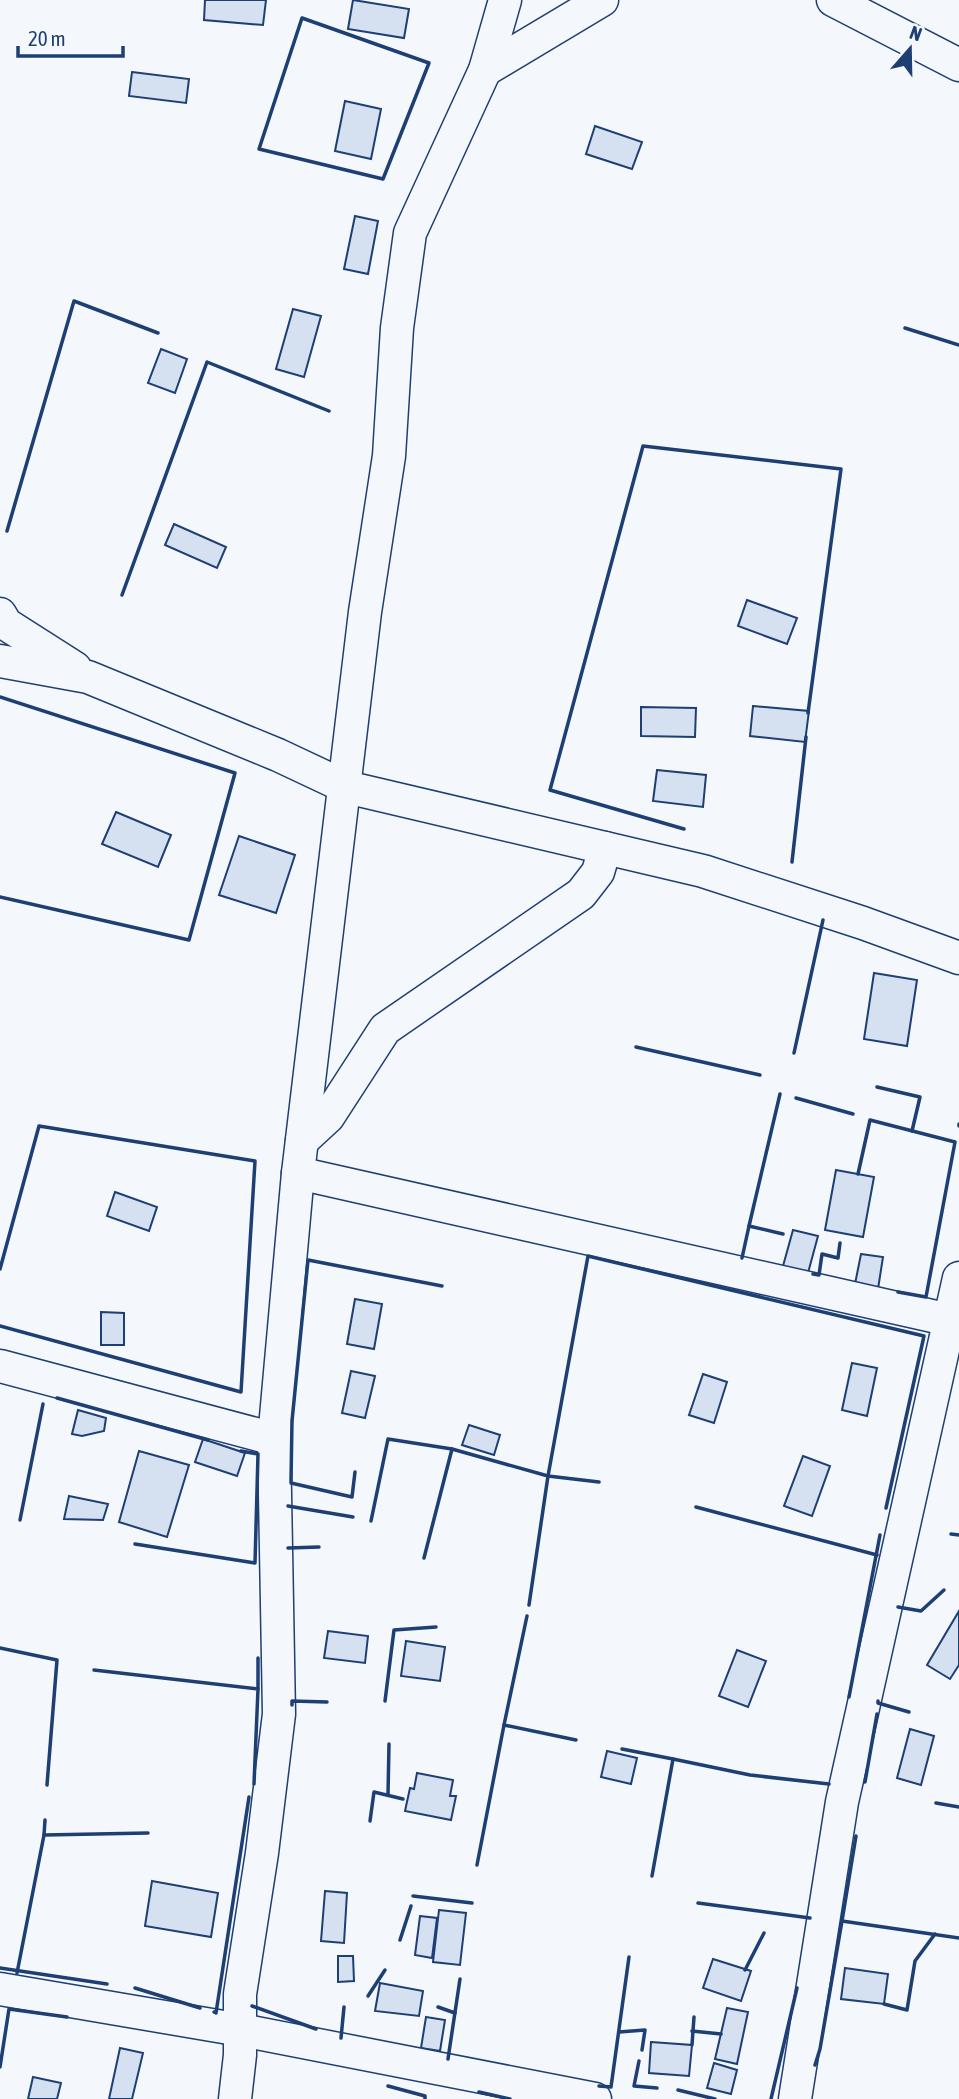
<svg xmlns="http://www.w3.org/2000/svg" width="959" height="2099" viewBox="0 0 959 2099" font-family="'Asap Condensed',sans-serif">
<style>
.building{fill:#d5e0f0;stroke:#1d3f73;stroke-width:2}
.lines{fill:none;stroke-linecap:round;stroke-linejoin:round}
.street-casing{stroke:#1d3f73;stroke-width:35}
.street{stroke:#f4f7fb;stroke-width:32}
.wall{stroke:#1d3f73;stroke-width:3.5}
</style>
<rect width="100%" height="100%" fill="#f4f7fb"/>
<!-- building -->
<g class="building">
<path d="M205,0h61l-3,25 -59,-5z"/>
<path d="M353,0l56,9 -5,29 -56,-9z"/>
<path d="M132,72l57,7 -3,24 -57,-7z"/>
<path d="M345,101l36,8 -10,50 -36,-8z"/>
<path d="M595,126l47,16 -10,27 -46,-15z"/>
<path d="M355,216l23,5 -10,53 -24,-5z"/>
<path d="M293,309l28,7 -17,61 -28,-8z"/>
<path d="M161,349l26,10 -12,34 -27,-10z"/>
<path d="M174,524l52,23 -9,21 -52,-23z"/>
<path d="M747,600l50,18 -10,26 -49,-18z"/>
<path d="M753,706l56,5 -4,31 -55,-6z"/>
<path d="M641,707l55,1 -1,29 -54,-1z"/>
<path d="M657,770l49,5 -3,32 -50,-6z"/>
<path d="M116,812l55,23 -13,32 -56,-23z"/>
<path d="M239,836l56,19 -19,58 -57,-18z"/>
<path d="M874,973l43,7 -10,66 -43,-7z"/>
<path d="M836,1170l38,7 -11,60 -38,-7z"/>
<path d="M115,1192l42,15 -8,24 -42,-15z"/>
<path d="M793,1230l25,6 -10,37 -25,-7z"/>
<path d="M861,1254l22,3 -5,32 -23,-5z"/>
<path d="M355,1299l27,5 -8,45 -27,-5z"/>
<path d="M101,1312l23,1v32h-23z"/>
<path d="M852,1363l25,5 -10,48 -25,-6z"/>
<path d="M351,1371l24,5 -10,42 -23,-5z"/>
<path d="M703,1374l24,8 -13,41 -25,-8z"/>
<path d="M78,1410l28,8 -2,13 -22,5 -10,-2z"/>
<path d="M469,1425l31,10 -6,20 -32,-10z"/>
<path d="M203,1439l42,14 -8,23 -42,-14z"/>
<path d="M139,1451l50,14 -22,72 -48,-15z"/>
<path d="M803,1456l27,10 -18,50 -28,-10z"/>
<path d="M69,1496l39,8 -5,16 -39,-1z"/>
<path d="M959,1611v54l-9,14 -23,-14z"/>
<path d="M328,1631l40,5 -3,27 -41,-5z"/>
<path d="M406,1641l39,6 -5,34 -39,-5z"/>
<path d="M737,1650l29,11 -18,46 -29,-11z"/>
<path d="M910,1729l24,7 -13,49 -24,-7z"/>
<path d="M607,1751l30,7 -6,26 -30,-7z"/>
<path d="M417,1773l36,7 -3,16h6l-5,24 -46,-9 5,-23 4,1z"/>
<path d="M152,1881l66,12 -7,44 -66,-11z"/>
<path d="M325,1891l22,2 -3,50 -23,-2z"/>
<path d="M439,1910l27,3 -6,52 -27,-3z"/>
<path d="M420,1916l17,2 -5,40 -17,-3z"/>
<path d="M338,1956h15l1,25 -16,1z"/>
<path d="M713,1959l38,12 -10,30 -38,-13z"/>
<path d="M845,1968l43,6 -4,30 -43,-5z"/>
<path d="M380,1983l43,8 -4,25 -44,-5z"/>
<path d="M727,2008l21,4 -11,52 -22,-5z"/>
<path d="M426,2017l19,3 -5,31 -19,-3z"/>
<path d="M651,2042l41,3 -3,31 -40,-3z"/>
<path d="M120,2048l23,5 -11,46h-23z"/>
<path d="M714,2063l23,7 -6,24 -24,-6z"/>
<path d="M33,2077l28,6 -4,16h-29z"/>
</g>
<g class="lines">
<defs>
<g id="street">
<path d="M833,0l126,65"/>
<path d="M485,70l117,-70"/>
<path d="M0,614l6,10 69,44"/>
<path d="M0,661l88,16 190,78 68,32 357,84 160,52 96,35"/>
<path d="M302,1141l26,-24 57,-88 196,-135 17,-22 7,-24"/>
<path d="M298,1173l652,147"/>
<path d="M0,1366l274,73"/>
<path d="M0,1989l241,41 354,69"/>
<path d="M235,2099l5,-44v-61l22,-141 17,-139 -5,-275 24,-266 67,-561 24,-156 8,-128 13,-95 75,-163 20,-70"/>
<path d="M795,2099l47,-297 117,-524"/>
</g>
</defs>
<!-- street casing -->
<use href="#street" class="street-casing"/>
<!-- street -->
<use href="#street" class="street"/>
<!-- wall -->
<g class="wall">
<path d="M302,18l127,45 -46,116 -124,-30z"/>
<path d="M905,328l54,17"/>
<path d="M7,531l67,-230 84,32"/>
<path d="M122,595l85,-233 122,49"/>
<path d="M0,697l235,76 -46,167 -189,-43"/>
<path d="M684,829l-134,-39 93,-344 198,23 -33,244"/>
<path d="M792,862l14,-125"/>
<path d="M636,1047l124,28"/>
<path d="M794,1053l29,-133"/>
<path d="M877,1087l43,10 -8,34"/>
<path d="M796,1098l57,16"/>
<path d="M959,1126v-2"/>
<path d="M858,1174l12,-54 85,22 -29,155 -28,-5"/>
<path d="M749,1226l31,-132"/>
<path d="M742,1258l7,-32 34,8"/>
<path d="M0,1269l39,-143 216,35 -14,231 -241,-66"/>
<path d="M813,1274l6,1 3,-21 16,4 2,-15"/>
<path d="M57,1398l151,42"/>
<path d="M291,1481l1,-60 16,-161 134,26"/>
<path d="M599,1482l-51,-6 40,-220 336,80 -38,172"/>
<path d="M291,1483l61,14 3,-25"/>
<path d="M288,1506l65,11"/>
<path d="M696,1507l181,48"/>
<path d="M20,1520l23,-116"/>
<path d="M371,1521l17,-82 64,10"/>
<path d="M951,1534l8,1"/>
<path d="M135,1544l120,19 3,-109 -17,-3"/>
<path d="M288,1548l31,-1"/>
<path d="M424,1558l28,-109 96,27 -19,129"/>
<path d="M898,1607l23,4 23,-21"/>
<path d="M0,1648l57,12 -10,125"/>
<path d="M258,1658v31"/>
<path d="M94,1670l164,19 -4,95"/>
<path d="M849,1697l31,-162"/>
<path d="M385,1701l9,-71 42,-3"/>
<path d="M878,1701v2l31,9"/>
<path d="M292,1705v-4l35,1"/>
<path d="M504,1725l23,-109"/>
<path d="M622,1749l51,10"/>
<path d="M865,1782l12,-68"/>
<path d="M388,1795l1,-51"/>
<path d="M936,1803l23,4"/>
<path d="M370,1821l4,-29 29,7"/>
<path d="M44,1835l1,-15"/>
<path d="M477,1865l27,-140 72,15"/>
<path d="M652,1876l21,-117 77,16 79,9"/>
<path d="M413,1896l59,7"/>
<path d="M698,1903l112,15"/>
<path d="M842,1921l14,-85"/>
<path d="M400,1940l11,-34"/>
<path d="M0,1968l107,16"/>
<path d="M745,1970l19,-37"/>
<path d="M17,1973l27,-138 104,-2"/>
<path d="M135,1988l65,20"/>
<path d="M368,1996l17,-26"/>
<path d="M884,2004l23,6 8,-49 20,-27"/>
<path d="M252,2006l64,23"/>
<path d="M438,2007l17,6"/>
<path d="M214,2012l2,1 33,-216"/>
<path d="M692,2031l29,3"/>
<path d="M619,2032l26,-2 -3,20"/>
<path d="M341,2038l3,-31"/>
<path d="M692,2045l2,-28"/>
<path d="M448,2059l12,-80"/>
<path d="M639,2061l-5,25 23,2"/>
<path d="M815,2065l5,-16 22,-128 117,17"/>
<path d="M0,2067l9,-58 58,8"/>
<path d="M388,2086l37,10v3"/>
<path d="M599,2086l12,1 18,-130"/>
<path d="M678,2090l37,9"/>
<path d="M479,2092l31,7"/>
<path d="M771,2099l26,-111"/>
</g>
</g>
<!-- north arrow -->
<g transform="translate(910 49) rotate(20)" stroke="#f4f7fb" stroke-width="5" paint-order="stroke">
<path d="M0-5L12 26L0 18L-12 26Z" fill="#1d3f73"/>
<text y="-10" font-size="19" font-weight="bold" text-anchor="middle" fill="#1d3f73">N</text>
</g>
<!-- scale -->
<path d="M18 46v10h105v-10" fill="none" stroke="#1d3f73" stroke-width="3.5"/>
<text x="28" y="46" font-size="21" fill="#1d3f73" stroke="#f4f7fb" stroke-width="5" paint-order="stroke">20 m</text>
</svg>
